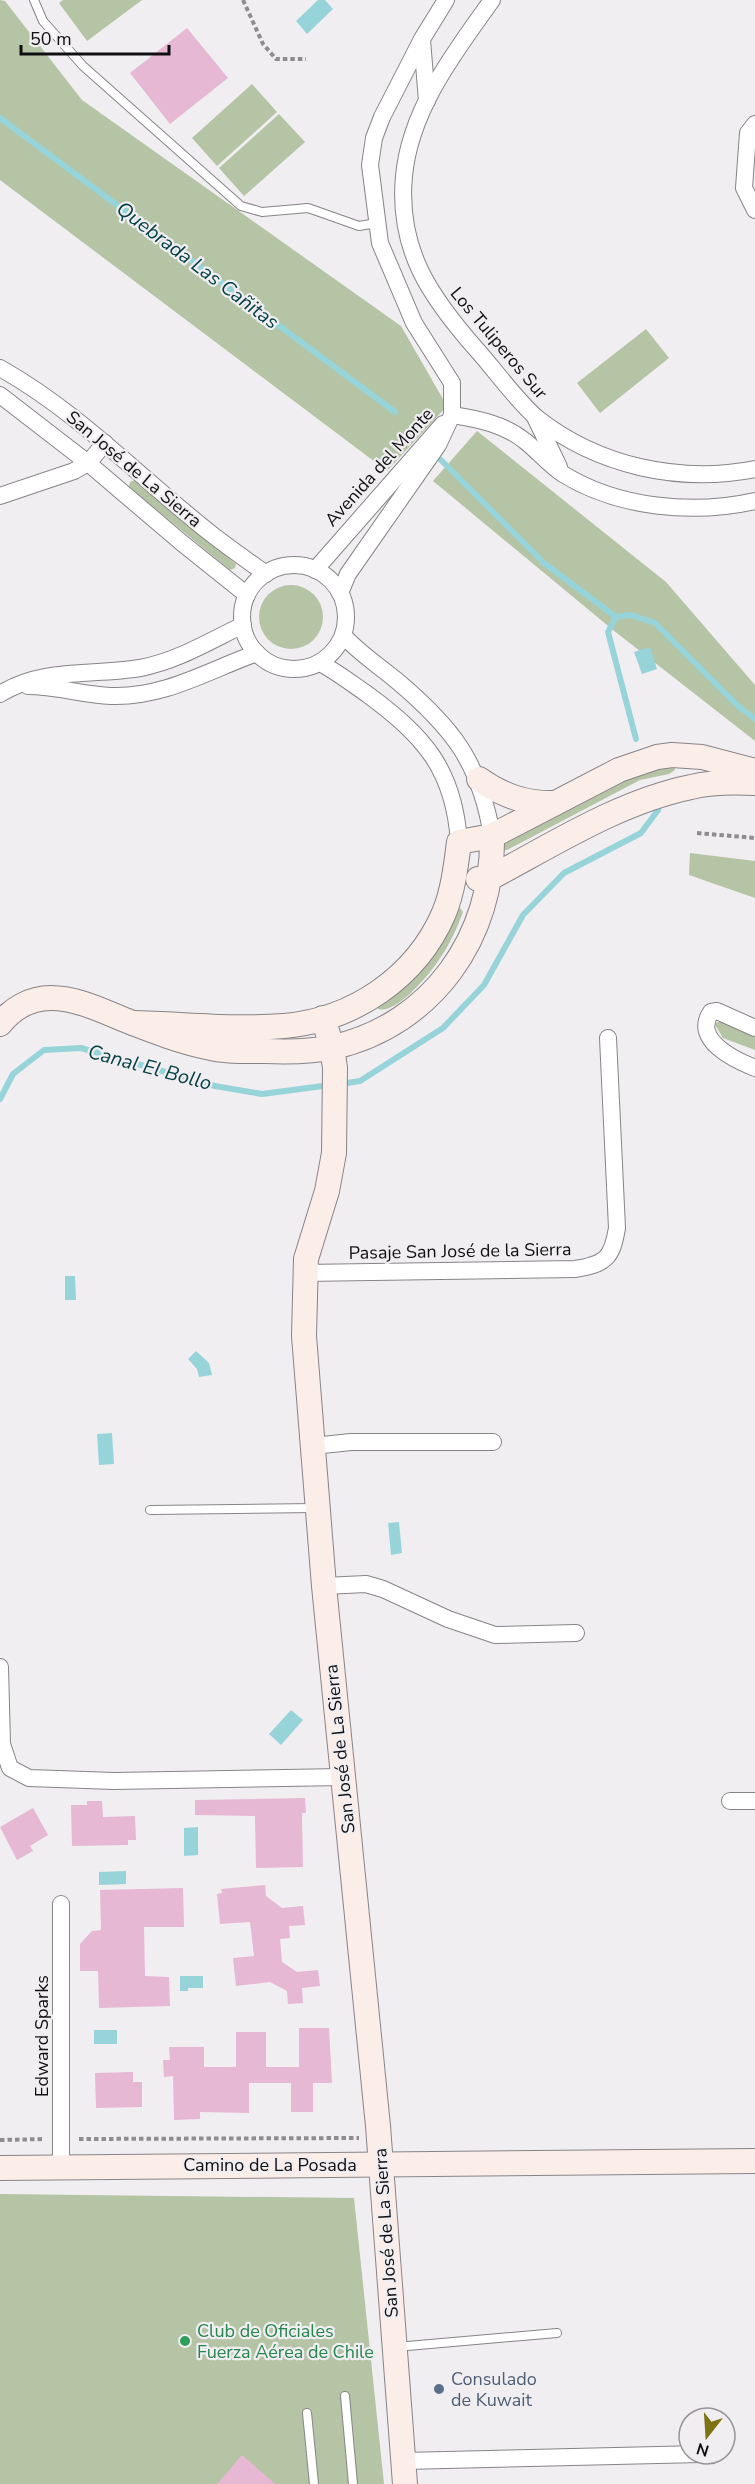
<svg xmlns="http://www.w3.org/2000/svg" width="755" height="2484" viewBox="0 0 755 2484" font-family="'Nunito Sans',sans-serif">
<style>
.green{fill:#b4c4a5}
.water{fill:#96d4d9}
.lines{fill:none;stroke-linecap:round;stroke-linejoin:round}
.stream{stroke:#96d4d9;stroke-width:6}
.building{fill:#e6b8d3}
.lane-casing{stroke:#878488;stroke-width:10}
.street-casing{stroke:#878488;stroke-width:18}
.secondary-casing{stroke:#878488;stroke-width:26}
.path{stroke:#8e8c8f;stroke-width:4;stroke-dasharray:4.5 3;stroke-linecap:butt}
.lane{stroke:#fff;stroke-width:8}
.street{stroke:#fff;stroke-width:16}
.secondary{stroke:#fbede8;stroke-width:24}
.leisure-dot{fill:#2e9e5b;stroke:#f1eef2;stroke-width:2}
.service-dot{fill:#5c6f8a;stroke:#f1eef2;stroke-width:2}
.labels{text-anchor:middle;stroke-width:4.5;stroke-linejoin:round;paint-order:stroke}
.street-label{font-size:18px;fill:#0f0e10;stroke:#f1eef2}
.leisure-label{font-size:18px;fill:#27864d;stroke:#f1eef2;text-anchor:start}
.service-label{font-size:18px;fill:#4e5e75;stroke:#f1eef2;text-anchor:start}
.water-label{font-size:20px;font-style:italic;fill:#054146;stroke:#f1eef2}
</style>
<rect width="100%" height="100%" fill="#f1eef2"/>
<!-- green -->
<g class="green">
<path d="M0,0l5,1 77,99 319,226 46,80 -60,65 -387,-291z"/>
<path d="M63,0h79l-55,41 -28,-38z"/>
<path d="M252,84l25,28 -60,54 -25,-28z"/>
<path d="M279,114l26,28 -61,54 -25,-28z"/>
<path d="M646,329l23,29 -69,55 -23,-30z"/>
<path d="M477,431l189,151 89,103v56l-142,-111 -180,-149z"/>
<path d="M135,480l101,84 -1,4 -5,2 -101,-83 1,-5z"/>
<circle cx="291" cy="617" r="32"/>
<path d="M674,766l1,4 -6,4 -29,6 -133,70h-5l-2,-8 135,-67 17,-7z"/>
<path d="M690,853l65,8v37l-66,-23z"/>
<path d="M460,908l3,4c-6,16 -13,32 -23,46 -9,15 -44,57 -62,51l-1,-5 76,-94z"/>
<path d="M725,1021l30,14v15l-32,-12 -9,-15z"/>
<path d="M0,2194l354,4 30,286h-384z"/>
</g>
<!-- water -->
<g class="water">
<path d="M318,0h7l8,9 -26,25 -11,-13z"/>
<path d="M650,647l7,22 -15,5 -8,-22z"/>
<path d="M65,1276h10l1,24h-11z"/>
<path d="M196,1351l13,12 3,12 -13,2 -2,-8 -9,-10z"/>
<path d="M112,1433l2,31 -15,1 -2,-31z"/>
<path d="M399,1522l3,31 -11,2 -3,-32z"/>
<path d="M291,1710l12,10 -22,25 -12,-11z"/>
<path d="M198,1827v28l-14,1v-28z"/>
<path d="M126,1871v13l-27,1v-13z"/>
<path d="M180,1976h23v12h-15v3h-8z"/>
<rect x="94" y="2030" width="23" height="14"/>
</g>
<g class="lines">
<!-- stream -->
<g class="stream">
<path d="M0,118l395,294"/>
<path d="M441,460l103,103 72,54"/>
<path d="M636,739l-28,-107 8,-15 15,-2 24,8 82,82 18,14"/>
<path d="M347,1083l13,-2 83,-53 41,-43 39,-70 41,-42 77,-40 17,-23"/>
<path d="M0,1099l13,-25 31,-24 37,-2 134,38 47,8 61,-8"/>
</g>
</g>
<!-- building -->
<g class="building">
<path d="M187,28l41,50 -58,46 -40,-51z"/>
<path d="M305,1798l1,15h-4l1,54 -47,1 -1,-52 -60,-1v-15z"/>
<path d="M87,1801h15l1,16 32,-1 1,24h-8v5l-56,1 -1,-41h16z"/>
<path d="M33,1808l15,27 -18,11 3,5 -16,9 -17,-33z"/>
<path d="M265,1885l1,11 16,12 21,-2 2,19 -16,1 1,12 -10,1 2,23 15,10 21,-2 2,16 -18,2 1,15 -15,1 -1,-13 -17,-9 -34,4 -3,-28 21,-2 -4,-34 -30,2 -3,-30 5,-1 -1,-4z"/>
<path d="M183,1888l1,39h-40l1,49 24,1 1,29 -71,2 -1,-37h-18v-27l12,-13 9,-1 -1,-40z"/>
<path d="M299,2028h30l3,55h-19v29h-22v-29h-42v30l-49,-1v7l-26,1 -1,-44 -9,1 -1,-17h7l-1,-13h35v20h32v-35h30v35h33z"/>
<path d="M133,2072v10h9v25l-46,1 -1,-35z"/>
<path d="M242,2455l33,29h-58z"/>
</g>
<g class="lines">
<defs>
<g id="lane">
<path d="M34,0l9,21 40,45 158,140 21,6 46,-4 51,18 18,-3"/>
<path d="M150,1510l165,-2"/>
<path d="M396,2347l161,-14"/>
<path d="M345,2396l8,88"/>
<path d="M307,2413l7,71"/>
</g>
<g id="street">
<path d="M492,0c-38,53 -82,110 -88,176 -7,74 27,122 73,174 18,20 40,51 60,68 61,48 142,66 218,51"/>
<path d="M422,40l5,61"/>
<path d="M755,124l-7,9 -4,55 11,22"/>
<path d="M0,368c80,45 142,112 214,168 17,13 34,25 52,38"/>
<path d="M0,395l88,68 94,80 65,52"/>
<path d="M452,415c26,4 52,9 73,26 13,10 24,24 38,33 55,34 130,41 192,27"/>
<path d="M535,417l24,50"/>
<path d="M0,496l74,-25 14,-8 17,-20"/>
<circle cx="294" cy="617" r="52"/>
<path d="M315,570l128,-146"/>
<path d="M340,593l8,-19 90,-129 14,-30v-32l-38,-60 -34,-80 -10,-78 4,-27 8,-21 40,-78 24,-39"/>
<path d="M343,635c16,18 35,30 53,45 56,47 84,82 96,156"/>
<path d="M320,663c17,9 31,20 47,31 57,42 87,75 92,148"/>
<path d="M28,686c29,0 55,9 83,10 53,2 98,-26 146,-43"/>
<path d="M0,694c43,-27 92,-18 140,-26 37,-7 70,-27 103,-43"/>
<path d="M755,1028l-38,-17 -6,1c-19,28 24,48 44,56"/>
<path d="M303,1273l272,-4c31,-5 37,-11 42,-41l-9,-190"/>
<path d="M313,1446l38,-4h142"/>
<path d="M324,1586l42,-2 17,5 65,30 47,16 81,-2"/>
<path d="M0,1667l2,77 8,24 19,10 85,3 229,-4"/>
<path d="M730,1801h25"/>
<path d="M61,1904v264"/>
<path d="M403,2461l298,-7"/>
</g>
<g id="secondary">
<path d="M479,779c24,17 47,25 76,24"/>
<path d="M478,879l12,-1c64,-34 129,-76 201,-91 20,-5 43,-5 64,-4"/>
<path d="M323,1018l9,29 3,21 -1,85 -7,38 -21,68 -2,77 20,250 54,540 27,358"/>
<path d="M133,1023c51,1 101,7 151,3 69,-6 132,-48 160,-113 9,-22 12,-47 15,-71l33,-6 127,-66 38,-13 15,-2 30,2 53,14"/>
<path d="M0,1024c12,-15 30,-26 51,-26 25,0 50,12 74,22 28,11 56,22 86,28 17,4 37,3 54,3 23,1 46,1 69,-4 99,-23 160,-111 158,-211"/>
<path d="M0,2168l755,-7"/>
</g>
</defs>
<!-- lane casing -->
<use href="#lane" class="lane-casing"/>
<!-- street casing -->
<use href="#street" class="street-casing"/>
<!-- secondary casing -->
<use href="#secondary" class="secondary-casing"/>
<!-- path -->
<g class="path">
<path d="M243,0l20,44 13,15h30"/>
<path d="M697,833l58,5"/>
<path d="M79,2139l280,-1"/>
<path d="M0,2140l44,-1"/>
</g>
<!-- lane -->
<use href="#lane" class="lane"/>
<!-- street -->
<use href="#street" class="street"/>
<!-- secondary -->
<use href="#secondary" class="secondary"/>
</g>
<!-- markers -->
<circle class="leisure-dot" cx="185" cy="2341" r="6"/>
<circle class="service-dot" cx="439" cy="2389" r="6"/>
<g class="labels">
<!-- street labels -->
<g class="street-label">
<text transform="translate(499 343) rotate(50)" y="6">Los Tuliperos Sur</text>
<text transform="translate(379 467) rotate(-48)" y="6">Avenida del Monte</text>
<text transform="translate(134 469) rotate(40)" y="6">San José de La Sierra</text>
<text transform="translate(460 1251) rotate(-1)" y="6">Pasaje San José de la Sierra</text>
<text transform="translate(340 1749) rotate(-96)" y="6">San José de La Sierra</text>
<text transform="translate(42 2036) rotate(-90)" y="6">Edward Sparks</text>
<text x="270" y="2171">Camino de La Posada</text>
<text transform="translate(386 2233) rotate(-94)" y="6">San José de La Sierra</text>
</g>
<!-- leisure labels -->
<g class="leisure-label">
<text x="197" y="2337">Club de Oficiales<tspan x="197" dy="21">Fuerza Aérea de Chile</tspan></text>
</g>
<!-- service labels -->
<g class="service-label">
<text x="451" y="2385">Consulado<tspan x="451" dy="21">de Kuwait</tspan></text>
</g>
<!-- water labels -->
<g class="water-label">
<text transform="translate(198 265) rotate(37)" y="7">Quebrada Las Cañitas</text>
<text transform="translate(150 1067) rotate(15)" y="7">Canal El Bollo</text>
</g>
</g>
<!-- north arrow -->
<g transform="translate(707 2436) rotate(197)"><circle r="28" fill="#f1eef2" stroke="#979498" stroke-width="1.5"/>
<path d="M0-4.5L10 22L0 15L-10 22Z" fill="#7e7213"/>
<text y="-9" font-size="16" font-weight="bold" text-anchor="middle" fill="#0f0e10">N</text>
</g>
<!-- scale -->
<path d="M21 45v9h148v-9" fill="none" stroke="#0f0e10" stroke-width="3"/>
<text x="30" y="45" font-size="18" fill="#0f0e10" stroke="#f1eef2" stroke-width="4.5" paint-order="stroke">50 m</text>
</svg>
